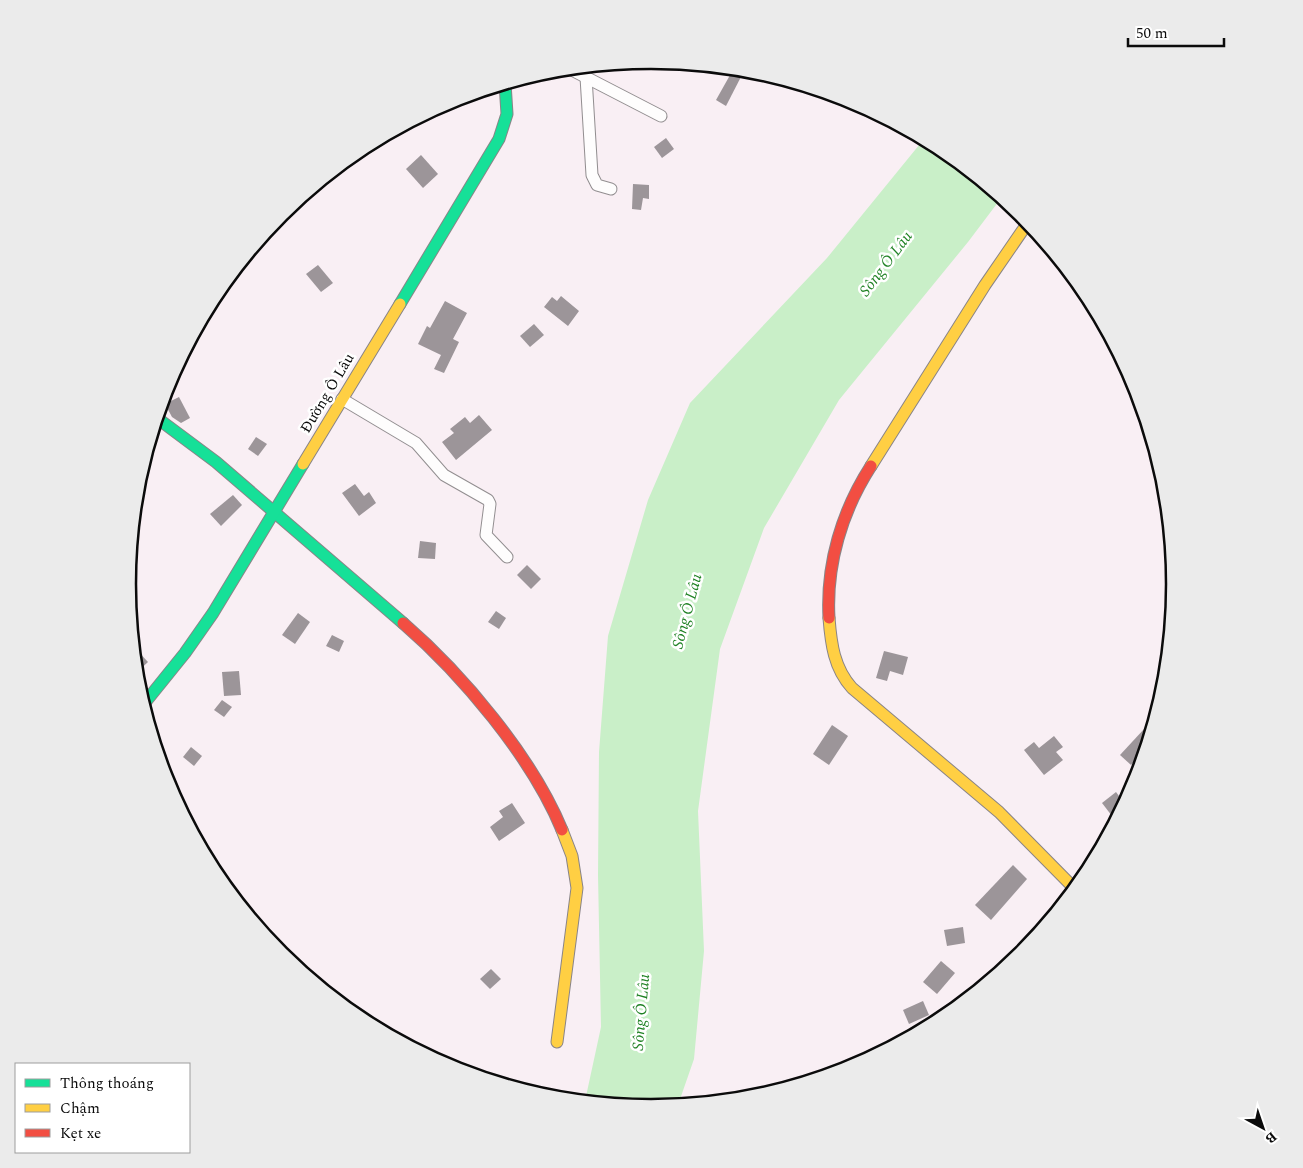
<svg xmlns="http://www.w3.org/2000/svg" width="1303" height="1168" viewBox="0 0 1303 1168" font-family="Spectral,serif">
<style>
.water{fill:#c9efc8}
.building{fill:#9c9599}
.lines{fill:none;stroke-linecap:round;stroke-linejoin:round}
.street-casing{stroke:#928e90;stroke-width:13}
.fast-casing{stroke:#898487;stroke-width:13}
.slow-casing{stroke:#898487;stroke-width:13}
.jam-casing{stroke:#898487;stroke-width:13}
.street{stroke:#fefdfd;stroke-width:11}
.fast{stroke:#16e098;stroke-width:11}
.slow{stroke:#ffcf43;stroke-width:11}
.jam{stroke:#f24e42;stroke-width:11}
.labels{text-anchor:middle;stroke-width:5;stroke-linejoin:round;paint-order:stroke}
.street-label{font-size:15px;fill:#0b0b0b;stroke:#fff}
.water-label{font-size:16px;font-style:italic;fill:#208225;stroke:#fff}
.rim{fill:none;stroke:#0b0b0b;stroke-width:2.5}
</style>
<rect width="100%" height="100%" fill="#f9eff4"/>
<!-- water -->
<path class="water" d="M924,139l19,9 59,49 -34,45 -129,158 -75,128 -44,121 -22,162 6,140 -10,108 -16,46 -27,3 -66,-7 16,-74 -3,-152 1,-123 9,-116 40,-136 42,-97 137,-145z"/>
<!-- building -->
<g class="building">
<path d="M734,68l11,1 -19,37 -10,-6z"/>
<path d="M666,138l8,11 -12,9 -8,-11z"/>
<path d="M421,155l17,19 -15,14 -17,-19z"/>
<path d="M633,184l16,1v14l-6,-1 -2,12 -9,-1z"/>
<path d="M318,265l15,18 -12,9 -15,-18z"/>
<path d="M561,296l18,15 -11,15 -24,-19 8,-10 5,4z"/>
<path d="M445,301l22,12 -14,26 6,3 -15,31 -10,-4 7,-14 -23,-11 9,-18 3,2z"/>
<path d="M534,324l10,11 -14,12 -10,-11z"/>
<path d="M179,397l11,21 -9,5 -9,-6 -7,-13z"/>
<path d="M479,415l13,15 -36,30 -14,-18 12,-9 -4,-4 15,-12 5,6z"/>
<path d="M256,437l11,7 -9,12 -10,-7z"/>
<path d="M355,484l9,12 5,-4 7,11 -17,13 -17,-23z"/>
<path d="M233,495l9,10 -21,21 -11,-12z"/>
<path d="M420,541l16,2 -1,16 -17,-1z"/>
<path d="M527,565l14,14 -10,10 -14,-14z"/>
<path d="M496,611l10,7 -7,11 -11,-7z"/>
<path d="M298,613l12,9 -15,22 -13,-9z"/>
<path d="M332,635l12,6 -5,11 -13,-6z"/>
<path d="M134,647l14,15 -12,11 -1,-9z"/>
<path d="M884,651l24,6 -5,18 -13,-4 -3,10 -11,-3z"/>
<path d="M239,671l2,24 -17,1 -2,-24z"/>
<path d="M222,700l10,7 -8,10 -10,-7z"/>
<path d="M1157,715l-10,34 -16,16 -11,-10z"/>
<path d="M832,725l16,11 -19,29 -16,-11z"/>
<path d="M1054,736l9,11 -7,5 7,8 -19,15 -20,-25 10,-8 5,6z"/>
<path d="M191,747l11,9 -8,10 -11,-9z"/>
<path d="M1116,792l9,12 -13,12 -10,-13z"/>
<path d="M512,803l13,20 -26,18 -9,-14 13,-10 -4,-6z"/>
<path d="M1013,865l14,14 -36,41 -16,-15z"/>
<path d="M963,927l2,16 -18,3 -3,-16z"/>
<path d="M941,961l14,12 -18,21 -14,-12z"/>
<path d="M491,969l10,10 -11,10 -10,-10z"/>
<path d="M923,1001l6,14 -20,9 -6,-14z"/>
</g>
<g class="lines">
<defs>
<g id="street">
<path d="M568,68l93,48"/>
<path d="M586,77l6,98 5,10 14,4"/>
<path d="M342,399l74,44 28,32 44,25 2,4 -4,31 21,22"/>
</g>
<g id="fast">
<path d="M400,304l99,-165 8,-25 -2,-31"/>
<path d="M157,418l59,44 187,161"/>
<path d="M143,705l42,-52 28,-40 90,-149"/>
</g>
<g id="slow">
<path d="M303,464l97,-160"/>
<path d="M871,466l114,-181 44,-64"/>
<path d="M829,618c2,26 5,50 23,70l147,124 76,77"/>
<path d="M557,1042l20,-154 -5,-32 -10,-26"/>
</g>
<g id="jam">
<path d="M829,618c-3,-54 13,-107 42,-152"/>
<path d="M403,623c59,51 129,134 159,207"/>
</g>
</defs>
<!-- street casing -->
<use href="#street" class="street-casing"/>
<!-- fast casing -->
<use href="#fast" class="fast-casing"/>
<!-- slow casing -->
<use href="#slow" class="slow-casing"/>
<!-- jam casing -->
<use href="#jam" class="jam-casing"/>
<!-- street -->
<use href="#street" class="street"/>
<!-- fast -->
<use href="#fast" class="fast"/>
<!-- slow -->
<use href="#slow" class="slow"/>
<!-- jam -->
<use href="#jam" class="jam"/>
</g>
<g class="labels">
<!-- street labels -->
<g class="street-label">
<text transform="translate(327 393) rotate(-59)" y="5">Đường Ô Lâu</text>
</g>
<!-- water labels -->
<g class="water-label">
<text transform="translate(885 263) rotate(-53)" y="6">Sông Ô Lâu</text>
<text transform="translate(686 611) rotate(-75)" y="6">Sông Ô Lâu</text>
<text transform="translate(640 1012) rotate(-85)" y="6">Sông Ô Lâu</text>
</g>
</g>
<!-- crop -->
<path d="M0 0H1303V1168H0ZM136 584a515 515 0 1 1 1030 0a515 515 0 1 1-1030 0Z" fill="#ebebeb" fill-rule="evenodd"/>
<path class="rim" d="M136 584a515 515 0 1 1 1030 0a515 515 0 1 1-1030 0Z"/>
<!-- legend -->
<rect x="15" y="1063" width="175" height="90" fill="#ffffff" stroke="#9d9d9d"/>
<rect x="25" y="1079" width="25" height="8" fill="#16e098" stroke="#9d9d9d"/>
<text x="60" y="1088" font-size="15" fill="#0b0b0b">Thông thoáng</text>
<rect x="25" y="1104" width="25" height="8" fill="#ffcf43" stroke="#9d9d9d"/>
<text x="60" y="1113" font-size="15" fill="#0b0b0b">Chậm</text>
<rect x="25" y="1129" width="25" height="8" fill="#f24e42" stroke="#9d9d9d"/>
<text x="60" y="1138" font-size="15" fill="#0b0b0b">Kẹt xe</text>
<!-- north arrow -->
<g transform="translate(1263 1128) rotate(140)" stroke="#ffffff" stroke-width="4" paint-order="stroke">
<path d="M0-4L9 19L0 12L-9 19Z" fill="#0b0b0b"/>
<text y="-8" font-size="14" font-weight="bold" text-anchor="middle" fill="#0b0b0b">B</text>
</g>
<!-- scale -->
<path d="M1128 38v8h96v-8" fill="none" stroke="#0b0b0b" stroke-width="2.5"/>
<text x="1136" y="38" font-size="15" fill="#0b0b0b" stroke="#ffffff" stroke-width="4" paint-order="stroke">50 m</text>
</svg>
